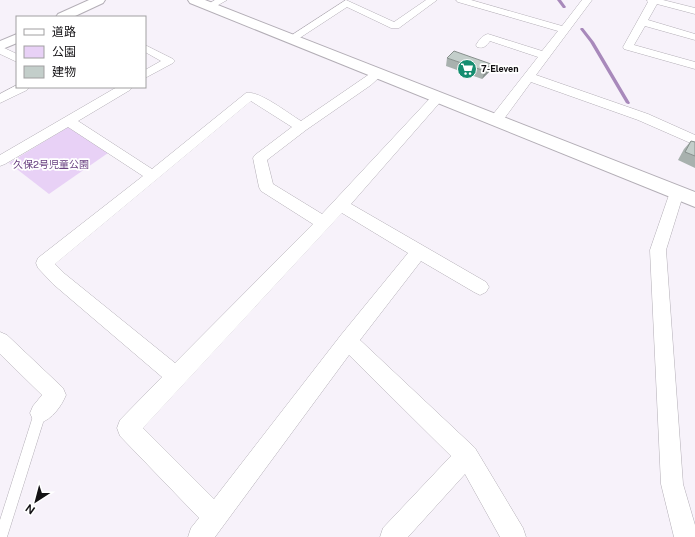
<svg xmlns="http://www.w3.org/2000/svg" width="695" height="537" viewBox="0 0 695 537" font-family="'Public Sans','Noto Sans JP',sans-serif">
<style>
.green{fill:#e8d1f6}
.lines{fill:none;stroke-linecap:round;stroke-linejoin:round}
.stream{fill:#a889bb;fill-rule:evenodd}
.lane-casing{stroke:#b3aeb6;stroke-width:1}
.street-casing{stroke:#b3aeb6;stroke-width:1}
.secondary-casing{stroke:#b3aeb6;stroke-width:2}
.lane{fill:#fff;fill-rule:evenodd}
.street{fill:#fff;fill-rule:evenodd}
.secondary{fill:#fff;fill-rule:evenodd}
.wall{fill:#a8b1ae}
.shaded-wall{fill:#88908d}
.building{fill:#c3ceca;stroke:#88908d}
.labels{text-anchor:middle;stroke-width:3.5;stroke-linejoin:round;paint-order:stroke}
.far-poi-label{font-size:9px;font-weight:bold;fill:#131114;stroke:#fff;text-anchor:start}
.park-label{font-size:10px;fill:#694080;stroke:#fff}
</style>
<rect width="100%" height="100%" fill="#f7f2fa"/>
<!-- green -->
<path class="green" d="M68,127l40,26 -59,41 -40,-31z"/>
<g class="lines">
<!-- stream -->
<g class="stream">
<path d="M557,0h4l5,7 -1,1h-2z"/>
<path d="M581,28h2l11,14 36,61 -1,1h-1l-2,-1 -36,-61 -10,-13z"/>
</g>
<defs>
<path id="lane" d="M40,407l4,2 2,4 -39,124h-7v-17l34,-107 2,-4z"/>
<g id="street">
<path d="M215,0h12l-14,8h-6l-2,-2z"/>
<path d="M346,0l48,22 32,-22h11l-38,28h-8l-44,-21 -52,34h-8l-1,-2z"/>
<path d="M456,0h15l91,26 20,-26h10l-56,75 112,39 47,21v10l-57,-25 -107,-38 -30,41 -5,1 -5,-1 -1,-3 1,-3 47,-60 -48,-16c-4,5 -6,8 -13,6l-1,-2c3,-5 7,-10 12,-11l54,17 16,-20 -100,-29z"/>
<path d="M647,0h16l32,8v6l-38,-10 -9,16 47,14v6l-50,-14 -11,19 61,17v7l-71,-20 -1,-2 25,-45z"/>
<path d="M145,45l28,14 2,2 -2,2 -28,15v-8l16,-9 -16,-9z"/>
<path d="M0,46l17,8v8l-17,-8z"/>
<path d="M378,70l4,1 2,2 -13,12 -65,45 -39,30 6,24 49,30 112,-120h8l2,3 -2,3 -91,104 135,78 3,5 -3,5 -6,3 -6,-3 -53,-31 -61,79 115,108 48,80 3,9h-26l-35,-63 -57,63h-28l3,-9 68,-72 -102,-101 -134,182h-27l3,-9 8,-10 -79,-82 -3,-8 3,-8 42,-43 -109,-93 -15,-16 -2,-5 2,-5 105,-82 -75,-49 -63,37 -5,2v-11l117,-68h15l-2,3 -52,31 74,48 94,-76c13,-3 43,21 55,28l73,-50zM251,101l41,26 -37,28 -2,3 6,29 2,4 52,33 -138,139 -110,-89 -10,-10zM342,213l66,40 -67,82 -127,164 -71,-71z"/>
<path d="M17,85v2h12l-2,3 -27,13v-9z"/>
<path d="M677,186l5,2 2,4 -18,58 17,234 12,41v12h-21l-13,-53 -11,-234 20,-58 2,-4z"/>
<path d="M0,332l7,3 56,53 3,7c-5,12 -14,24 -26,28l-7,-3 -3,-7 3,-7 9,-11 -42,-41z"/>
</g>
<g id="secondary">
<path d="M89,0h16l-2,3 -30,14h-17l2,-3z"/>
<path d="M188,0h17l490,192v15l-505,-204z"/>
<path d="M17,34v9l-17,7v-9z"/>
</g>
</defs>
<!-- lane casing -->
<use href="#lane" class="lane-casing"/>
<!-- street casing -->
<use href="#street" class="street-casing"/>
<!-- secondary casing -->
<use href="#secondary" class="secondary-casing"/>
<!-- lane -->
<use href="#lane" class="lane"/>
<!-- street -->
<use href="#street" class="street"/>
<!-- secondary -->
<use href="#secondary" class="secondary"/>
</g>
<!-- wall -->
<g class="wall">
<path d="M447,58l42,14 -7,7 -36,-13z"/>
<path d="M691,141l4,1v26l-17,-8 6,-11z"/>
</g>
<!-- shaded-wall -->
<path class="shaded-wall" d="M491,64l-2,8 -7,7 3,-8z"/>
<!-- building -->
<g class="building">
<path d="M454,51l37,13 -6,7 -38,-13z"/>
<path d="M691,141l4,1v14l-10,-4z"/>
</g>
<!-- icons -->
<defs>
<symbol id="supermarket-disc" viewBox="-11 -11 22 22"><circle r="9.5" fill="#158d70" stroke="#fff"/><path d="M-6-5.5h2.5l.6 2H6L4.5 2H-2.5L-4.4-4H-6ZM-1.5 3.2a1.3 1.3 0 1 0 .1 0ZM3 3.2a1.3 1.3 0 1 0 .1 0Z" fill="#fff"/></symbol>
</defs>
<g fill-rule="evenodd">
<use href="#supermarket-disc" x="456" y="58" width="22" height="22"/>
</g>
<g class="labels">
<!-- far-poi labels -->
<g class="far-poi-label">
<text x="481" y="72">7-Eleven</text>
</g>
<!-- park labels -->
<g class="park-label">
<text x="51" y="168">久保2号児童公園</text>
</g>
</g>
<!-- legend -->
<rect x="16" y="16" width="130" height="72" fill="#ffffff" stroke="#a1a0a1"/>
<rect x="24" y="29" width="20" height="6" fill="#ffffff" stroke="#a1a0a1"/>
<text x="52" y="36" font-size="12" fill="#131114">道路</text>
<rect x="24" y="46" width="20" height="12" fill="#e8d1f6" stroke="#a1a0a1"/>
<text x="52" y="56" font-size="12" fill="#131114">公園</text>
<rect x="24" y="66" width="20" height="12" fill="#c3ceca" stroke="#a1a0a1"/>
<text x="52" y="76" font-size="12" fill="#131114">建物</text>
<!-- north arrow -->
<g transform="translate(36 501) rotate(216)" stroke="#ffffff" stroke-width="3" paint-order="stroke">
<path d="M0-3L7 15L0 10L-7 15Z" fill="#131114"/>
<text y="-6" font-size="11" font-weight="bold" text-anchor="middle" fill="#131114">N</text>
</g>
</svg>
